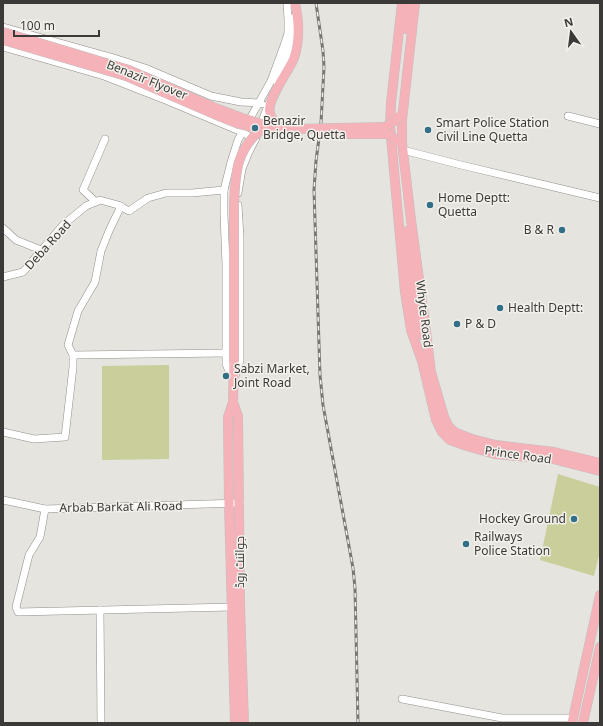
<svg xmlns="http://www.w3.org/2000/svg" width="603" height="726" viewBox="0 0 603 726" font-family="'Noto Sans',Cairo,sans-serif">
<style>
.green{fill:#c9ce9b}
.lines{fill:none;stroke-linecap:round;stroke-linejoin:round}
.minor-casing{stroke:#908e8a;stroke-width:8}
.major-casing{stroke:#c0c0bf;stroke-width:10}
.minor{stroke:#fff;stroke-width:7}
.major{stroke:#f6b2b9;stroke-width:9}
.rail-casing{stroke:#787774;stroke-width:3}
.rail{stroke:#f3f1ec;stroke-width:1.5;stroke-dasharray:4.5;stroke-linecap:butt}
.major-bridge-casing{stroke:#c0c0bf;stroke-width:10;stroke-linecap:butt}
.major-bridge{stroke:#f6b2b9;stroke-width:9}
.poi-dot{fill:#336f87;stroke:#f3f1ec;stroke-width:1.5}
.labels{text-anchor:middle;stroke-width:3;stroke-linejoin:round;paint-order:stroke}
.street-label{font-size:12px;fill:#3b3a38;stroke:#f3f1ec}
.poi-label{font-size:12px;fill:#3b3a38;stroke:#f3f1ec;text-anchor:start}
</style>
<rect width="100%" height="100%" fill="#e6e4df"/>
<!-- green -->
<g class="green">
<path d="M169,365v94l-67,1v-94z"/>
<path d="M558,474l42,13v64l-6,25 -54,-16z"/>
</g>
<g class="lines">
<defs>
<g id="minor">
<path d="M3,27l111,31 31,10 66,28 30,6 18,1 3,1"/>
<path d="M3,47l101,29 64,25 74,31 13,8"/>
<path d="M277,82c8,-21 17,-42 17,-65"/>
<path d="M568,116l32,8"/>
<path d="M403,150l58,15 139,33"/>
<path d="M238,193l4,-24 6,-15 7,-14 14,-37"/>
<path d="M96,202l-13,-12 22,-51"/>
<path d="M3,228l13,12 25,10"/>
<path d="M3,277l20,-5 40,-47 23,-19 14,-6 18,5 11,6 19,-13 18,-5h26l32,-3"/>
<path d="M73,355l153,-2"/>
<path d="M236,374l4,-14v-123l-2,-32"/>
<path d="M233,380l-7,-16v-99l-2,-51v-24l7,-28 7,-22 33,-59 14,-38 3,-10v-14l-1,-16"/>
<path d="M3,432l31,7 31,-2 8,-70v-12l-5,-10 10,-34 17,-29 6,-31 8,-20 12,-25"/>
<path d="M3,500l42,9 195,-6"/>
<path d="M45,509l-5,28 -11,18 -13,52 2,5 214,-5"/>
<path d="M100,610l1,113"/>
<path d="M402,699l100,19h71"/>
</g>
<g id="major">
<path d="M402,3l-11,100 -1,23 15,166 6,38 11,31 14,59 6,12 8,8 17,6 28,8 58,5 47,12"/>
<path d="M415,3l-13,117v23l9,77 13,96 7,56 13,45 5,10 7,6 16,6 24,6 58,7 46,11"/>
<path d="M406,29l3,-26"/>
<path d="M280,128c-3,-4 -9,-9 -10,-15 -4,-13 19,-42 24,-55 6,-18 5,-37 1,-55"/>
<path d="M407,231c3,35 5,71 15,104"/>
<path d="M234,361l-1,41 -5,15 1,87 6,219"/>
<path d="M233,402l5,14 2,191 4,116"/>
<path d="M572,723l28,-128"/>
<path d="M583,723l17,-76"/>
</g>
</defs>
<!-- minor casing -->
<use href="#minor" class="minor-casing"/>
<!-- major casing -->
<use href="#major" class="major-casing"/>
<!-- minor -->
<use href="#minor" class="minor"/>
<!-- major -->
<use href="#major" class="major"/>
<defs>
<path id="rail" d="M316,3l7,48 1,16 -3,56 -5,38 -2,29 6,185 3,30 30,163 2,20 3,135"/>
</defs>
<!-- rail casing -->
<use href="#rail" class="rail-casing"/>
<!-- rail -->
<use href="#rail" class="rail"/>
<defs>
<g id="major-bridge">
<path d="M3,32l126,38 89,39 24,9 25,8 17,3h11l89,-2c6,-2 10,-5 14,-10"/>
<path d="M3,40l123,36 88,38 25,10 12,3"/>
<path d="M323,134h63l4,1 7,6"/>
<path d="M234,361v-155c1,-32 2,-61 33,-80"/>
</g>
</defs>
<!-- major-bridge casing -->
<use href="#major-bridge" class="major-bridge-casing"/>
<!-- major-bridge -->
<use href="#major-bridge" class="major-bridge"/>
</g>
<!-- markers -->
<g class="poi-dot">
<circle cx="255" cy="128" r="4"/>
<circle cx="428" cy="130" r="4"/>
<circle cx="430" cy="205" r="4"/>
<circle cx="562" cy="230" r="4"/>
<circle cx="500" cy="308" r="4"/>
<circle cx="457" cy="324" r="4"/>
<circle cx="226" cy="376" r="4"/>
<circle cx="574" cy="519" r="4"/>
<circle cx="466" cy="544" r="4"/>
</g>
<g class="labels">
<!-- street labels -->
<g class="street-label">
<text transform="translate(147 80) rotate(22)" y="4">Benazir Flyover</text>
<text transform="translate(48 245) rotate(-48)" y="4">Deba Road</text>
<text transform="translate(424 314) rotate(83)" y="4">Whyte Road</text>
<text transform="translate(518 455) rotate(8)" y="4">Prince Road</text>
<text transform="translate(121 507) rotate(-1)" y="4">Arbab Barkat Ali Road</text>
<text transform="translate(240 562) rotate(-90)" y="4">جوائنٹ روڈ</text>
</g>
<!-- poi labels -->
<g class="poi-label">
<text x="263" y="125">Benazir<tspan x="263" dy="14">Bridge, Quetta</tspan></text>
<text x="436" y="127">Smart Police Station<tspan x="436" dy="14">Civil Line Quetta</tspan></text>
<text x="438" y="202">Home Deptt:<tspan x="438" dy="14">Quetta</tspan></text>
<text x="554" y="234" text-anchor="end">B &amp; R</text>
<text x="508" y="312">Health Deptt:</text>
<text x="465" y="328">P &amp; D</text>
<text x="234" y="373">Sabzi Market,<tspan x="234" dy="14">Joint Road</tspan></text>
<text x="566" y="523" text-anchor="end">Hockey Ground</text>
<text x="474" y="541">Railways<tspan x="474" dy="14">Police Station</tspan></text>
</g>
</g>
<!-- border -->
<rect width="603" height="726" fill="none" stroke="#3b3a38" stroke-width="8"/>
<!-- north arrow -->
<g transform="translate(571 32) rotate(346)" stroke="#f3f1ec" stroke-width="3" paint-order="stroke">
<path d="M0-3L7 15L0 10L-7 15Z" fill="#3b3a38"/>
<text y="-6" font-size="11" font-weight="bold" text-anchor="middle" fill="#3b3a38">N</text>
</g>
<!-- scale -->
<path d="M14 30v6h85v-6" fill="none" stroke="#3b3a38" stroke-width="2"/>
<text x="20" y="30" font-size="12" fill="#3b3a38" stroke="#f3f1ec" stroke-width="3" paint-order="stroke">100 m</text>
</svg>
